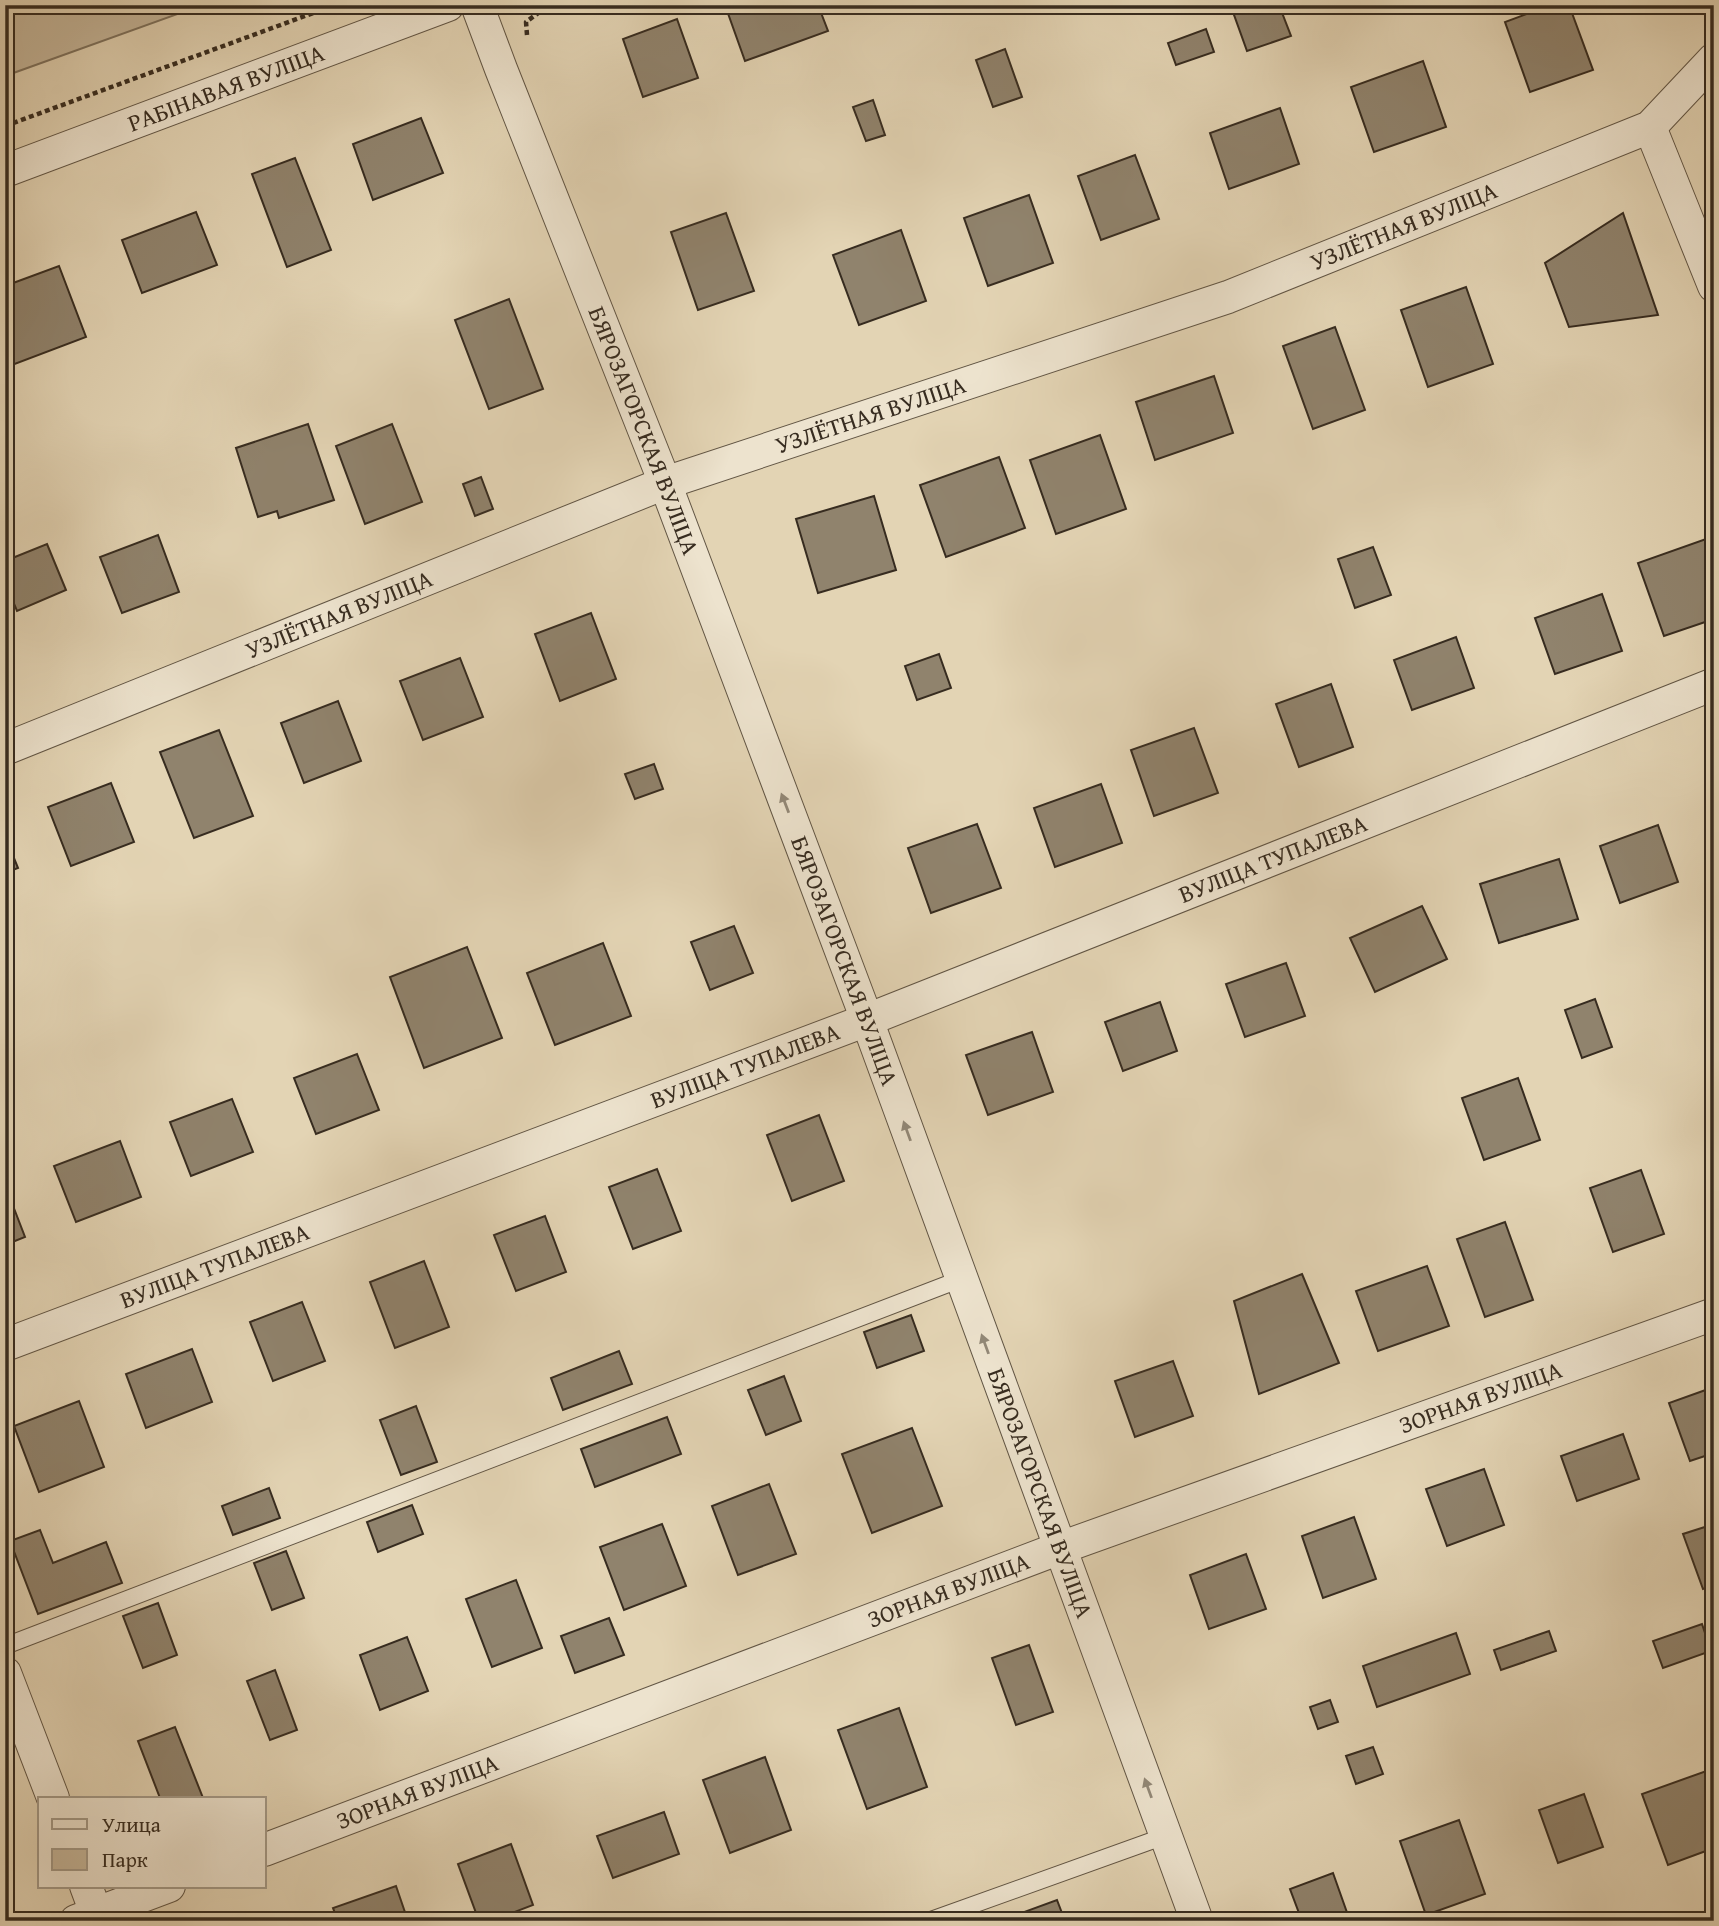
<svg xmlns="http://www.w3.org/2000/svg" width="1719" height="1926" viewBox="0 0 1719 1926" font-family="'Gentium Book Plus',serif">
<style>
.green{fill:#c6b79b;stroke:#7e725e;stroke-width:2}
.building{fill:#90836d;stroke:#372c20;stroke-width:2}
.lines{fill:none;stroke-linecap:round;stroke-linejoin:round}
.service-casing{stroke:#625645;stroke-width:18}
.minor-casing{stroke:#625645;stroke-width:34}
.path{stroke:#372c20;stroke-width:4.5;stroke-dasharray:5 3.5;stroke-linecap:butt}
.service{stroke:#ede3ce;stroke-width:16}
.minor{stroke:#ede3ce;stroke-width:32}
.oneway{fill:#928877}
.labels{text-anchor:middle;stroke-width:5;stroke-linejoin:round;paint-order:stroke}
.street-label{font-size:24px;fill:#372c20;stroke:#ede3ce}
</style>
<rect width="100%" height="100%" fill="#e3d4b4"/>
<filter id="stains"><feTurbulence type="fractalNoise" baseFrequency=".00286" numOctaves="4"/><feColorMatrix values="0 0 0 0 .2 0 0 0 0 .09 0 0 0 0 .02 0 0 0 .5 -.17"/></filter>
<radialGradient id="worn" r=".72"><stop offset=".6" stop-color="#630" stop-opacity="0"/><stop offset="1" stop-color="#630" stop-opacity=".3"/></radialGradient>
<!-- green -->
<path class="green" d="M5,5h179l2,6 -181,65z"/>
<!-- building -->
<g class="building">
<path d="M725,5h93l10,26 -83,30z"/>
<path d="M1253,5h26l12,31 -44,15 -14,-39z"/>
<path d="M1551,5h18l24,65 -63,22 -25,-70z"/>
<path d="M677,19l21,59 -55,19 -20,-58z"/>
<path d="M1206,29l8,23 -38,13 -8,-22z"/>
<path d="M1005,49l17,48 -29,10 -17,-47z"/>
<path d="M1423,61l23,66 -72,25 -23,-65z"/>
<path d="M873,100l12,35 -19,6 -13,-34z"/>
<path d="M1280,108l19,56 -70,25 -19,-56z"/>
<path d="M421,118l22,55 -70,27 -20,-56z"/>
<path d="M1135,155l24,64 -58,21 -23,-64z"/>
<path d="M295,158l36,92 -44,17 -35,-93z"/>
<path d="M1029,195l24,68 -65,23 -24,-68z"/>
<path d="M196,212l21,53 -75,28 -20,-53z"/>
<path d="M726,213l28,78 -56,19 -27,-78z"/>
<path d="M1623,213l35,102 -89,12 -24,-64z"/>
<path d="M901,230l25,71 -67,24 -26,-70z"/>
<path d="M59,266l27,71 -74,28 -7,-18v-61z"/>
<path d="M1466,287l27,77 -65,23 -27,-77z"/>
<path d="M509,299l34,90 -54,20 -34,-89z"/>
<path d="M1335,327l30,83 -52,19 -30,-83z"/>
<path d="M1214,376l19,57 -78,27 -19,-58z"/>
<path d="M308,424l26,76 -55,18 -2,-7 -19,6 -22,-69z"/>
<path d="M392,424l30,78 -57,22 -29,-78z"/>
<path d="M1100,435l26,74 -70,25 -26,-74z"/>
<path d="M999,457l26,71 -79,29 -26,-72z"/>
<path d="M481,477l12,32 -18,7 -12,-32z"/>
<path d="M874,496l22,74 -78,23 -22,-74z"/>
<path d="M158,535l21,57 -57,21 -22,-56z"/>
<path d="M1706,539l8,22v58l-50,17 -26,-73z"/>
<path d="M47,544l19,46 -49,21 -12,-29v-21z"/>
<path d="M1373,547l18,48 -36,13 -17,-49z"/>
<path d="M1602,594l20,57 -67,23 -20,-56z"/>
<path d="M591,613l25,66 -56,22 -25,-67z"/>
<path d="M1456,637l18,51 -62,22 -18,-50z"/>
<path d="M939,654l12,34 -34,12 -12,-34z"/>
<path d="M460,658l23,59 -60,23 -23,-59z"/>
<path d="M1331,684l22,63 -54,20 -23,-63z"/>
<path d="M338,701l23,60 -57,22 -23,-60z"/>
<path d="M1194,728l24,65 -64,23 -23,-66z"/>
<path d="M219,730l34,86 -59,22 -34,-86z"/>
<path d="M654,764l9,25 -28,10 -10,-25z"/>
<path d="M111,783l23,59 -63,24 -23,-59z"/>
<path d="M1101,784l21,59 -67,24 -21,-59z"/>
<path d="M977,824l24,64 -70,25 -23,-65z"/>
<path d="M1658,825l20,57 -58,21 -20,-57z"/>
<path d="M5,836l13,32 -13,5z"/>
<path d="M1559,859l19,60 -79,24 -19,-59z"/>
<path d="M1422,906l25,53 -72,33 -25,-54z"/>
<path d="M734,926l19,47 -43,17 -19,-48z"/>
<path d="M603,943l28,73 -76,29 -28,-72z"/>
<path d="M467,947l35,91 -78,30 -34,-91z"/>
<path d="M1286,963l19,53 -60,21 -19,-53z"/>
<path d="M1595,999l17,48 -30,11 -17,-48z"/>
<path d="M1160,1002l17,49 -54,20 -18,-49z"/>
<path d="M1032,1032l21,60 -65,23 -22,-60z"/>
<path d="M357,1054l22,56 -63,24 -22,-56z"/>
<path d="M1518,1078l22,62 -56,20 -22,-62z"/>
<path d="M232,1099l21,53 -62,24 -21,-54z"/>
<path d="M819,1115l25,66 -52,20 -25,-66z"/>
<path d="M120,1141l21,56 -65,25 -22,-56z"/>
<path d="M657,1169l24,62 -48,18 -24,-62z"/>
<path d="M1641,1170l23,64 -51,18 -23,-64z"/>
<path d="M5,1185l20,52 -20,8z"/>
<path d="M545,1216l21,56 -50,19 -22,-56z"/>
<path d="M1505,1222l28,78 -48,17 -28,-78z"/>
<path d="M424,1261l25,66 -54,21 -25,-66z"/>
<path d="M1427,1266l22,60 -71,25 -22,-60z"/>
<path d="M1302,1274l37,89 -80,31 -25,-93z"/>
<path d="M302,1302l23,59 -52,20 -23,-59z"/>
<path d="M911,1315l13,36 -47,17 -13,-36z"/>
<path d="M192,1349l20,53 -66,26 -20,-54z"/>
<path d="M619,1351l13,33 -69,26 -12,-32z"/>
<path d="M1173,1361l20,55 -58,21 -20,-56z"/>
<path d="M784,1376l17,45 -35,14 -18,-45z"/>
<path d="M1714,1387v66l-24,8 -21,-58z"/>
<path d="M79,1401l25,66 -65,25 -25,-66z"/>
<path d="M416,1406l21,56 -36,13 -21,-55z"/>
<path d="M667,1417l14,37 -86,33 -14,-38z"/>
<path d="M912,1428l30,78 -70,27 -30,-79z"/>
<path d="M1623,1434l16,45 -62,22 -16,-45z"/>
<path d="M1484,1469l20,56 -57,21 -21,-57z"/>
<path d="M769,1484l27,70 -58,21 -26,-69z"/>
<path d="M269,1488l11,30 -47,17 -11,-29z"/>
<path d="M412,1505l11,29 -45,18 -11,-30z"/>
<path d="M1354,1517l22,62 -53,19 -21,-62z"/>
<path d="M662,1524l24,62 -62,24 -24,-63z"/>
<path d="M1711,1525l3,6v54l-11,4 -20,-55z"/>
<path d="M40,1530l13,33 53,-21 16,41 -84,31 -28,-73z"/>
<path d="M286,1551l18,47 -32,12 -18,-47z"/>
<path d="M1246,1554l20,55 -57,20 -19,-54z"/>
<path d="M516,1580l26,68 -50,19 -26,-68z"/>
<path d="M158,1603l19,52 -34,13 -20,-52z"/>
<path d="M609,1618l15,37 -49,18 -14,-37z"/>
<path d="M1702,1624l9,27 -48,17 -10,-27z"/>
<path d="M1549,1631l7,20 -55,19 -7,-20z"/>
<path d="M1456,1633l14,41 -93,33 -14,-41z"/>
<path d="M407,1637l21,54 -48,19 -20,-55z"/>
<path d="M1029,1645l24,67 -37,13 -24,-67z"/>
<path d="M275,1670l22,60 -27,10 -23,-59z"/>
<path d="M1330,1700l8,22 -20,7 -8,-22z"/>
<path d="M899,1708l28,79 -60,22 -29,-79z"/>
<path d="M175,1727l28,71h-43l-22,-57z"/>
<path d="M1373,1747l10,27 -27,10 -10,-28z"/>
<path d="M765,1757l26,73 -61,23 -27,-73z"/>
<path d="M1712,1769l2,6v73l-46,17 -26,-71z"/>
<path d="M1584,1794l19,53 -45,16 -19,-53z"/>
<path d="M664,1812l15,42 -66,24 -16,-42z"/>
<path d="M1459,1820l26,74 -59,21 -26,-74z"/>
<path d="M511,1844l22,61 -42,16h-12l-21,-57z"/>
<path d="M1333,1873l17,48h-48l-12,-32z"/>
<path d="M396,1886l12,35h-70l-5,-13z"/>
<path d="M1057,1900l8,21h-59l-1,-2z"/>
</g>
<g class="lines">
<defs>
<g id="service">
<path d="M5,1646l956,-367"/>
<path d="M928,1921l237,-85"/>
</g>
<g id="minor">
<path id="s1" d="M477,5l24,64 164,414 202,537 330,901"/>
<path d="M1650,127l64,159"/>
<path id="s2" d="M5,171l443,-166"/>
<path id="s3" d="M5,749l660,-266 563,-186 422,-170 64,-68"/>
<path id="s4" d="M5,1345l862,-325 847,-336"/>
<path d="M5,1673l48,125"/>
<path id="s5" d="M264,1850l796,-302 654,-234"/>
<path d="M86,1886l13,35"/>
<path d="M76,1921l93,-35"/>
</g>
</defs>
<!-- service casing -->
<use href="#service" class="service-casing"/>
<!-- minor casing -->
<use href="#minor" class="minor-casing"/>
<!-- path -->
<g class="path">
<path d="M527,35l-1,-13 23,-17"/>
<path d="M5,126l330,-121"/>
</g>
<!-- service -->
<use href="#service" class="service"/>
<!-- minor -->
<use href="#minor" class="minor"/>
</g>
<!-- one-way arrows -->
<defs><path id="oneway-solid" d="M-6-.8H1V-3.2L6.5 0L1 3.2V.8H-6Z" transform="scale(1.75)"/></defs>
<g class="oneway">
<use href="#oneway-solid" transform="translate(785 803) rotate(-111)"/>
<use href="#oneway-solid" transform="translate(907 1131) rotate(-110)"/>
<use href="#oneway-solid" transform="translate(985 1344) rotate(-110)"/>
<use href="#oneway-solid" transform="translate(1148 1788) rotate(-110)"/>
</g>
<g class="labels">
<!-- street labels -->
<g class="street-label">
<text dy="8" stroke="none"><textPath href="#s2" startOffset="236">РАБІНАВАЯ ВУЛІЦА</textPath></text>
<text dy="8" stroke="none"><textPath href="#s3" startOffset="1494">УЗЛЁТНАЯ ВУЛІЦА</textPath></text>
<text dy="8" stroke="none"><textPath href="#s3" startOffset="928">УЗЛЁТНАЯ ВУЛІЦА</textPath></text>
<text dy="8" stroke="none"><textPath href="#s1" startOffset="457">БЯРОЗАГОРСКАЯ ВУЛІЦА</textPath></text>
<text dy="8" stroke="none"><textPath href="#s3" startOffset="360">УЗЛЁТНАЯ ВУЛІЦА</textPath></text>
<text dy="8" stroke="none"><textPath href="#s4" startOffset="1358">ВУЛІЦА ТУПАЛЕВА</textPath></text>
<text dy="8" stroke="none"><textPath href="#s1" startOffset="1024">БЯРОЗАГОРСКАЯ ВУЛІЦА</textPath></text>
<text dy="8" stroke="none"><textPath href="#s4" startOffset="791">ВУЛІЦА ТУПАЛЕВА</textPath></text>
<text dy="8" stroke="none"><textPath href="#s4" startOffset="224">ВУЛІЦА ТУПАЛЕВА</textPath></text>
<text dy="8" stroke="none"><textPath href="#s5" startOffset="1298">ЗОРНАЯ ВУЛІЦА</textPath></text>
<text dy="8" stroke="none"><textPath href="#s1" startOffset="1591">БЯРОЗАГОРСКАЯ ВУЛІЦА</textPath></text>
<text dy="8" stroke="none"><textPath href="#s5" startOffset="732">ЗОРНАЯ ВУЛІЦА</textPath></text>
<text dy="8" stroke="none"><textPath href="#s5" startOffset="164">ЗОРНАЯ ВУЛІЦА</textPath></text>
</g>
</g>
<!-- margin -->
<rect width="1719" height="1926" fill="none" stroke="#e3d4b4" stroke-width="28"/>
<rect x="7" y="7" width="1705" height="1912" fill="none" stroke="#372c20" stroke-width="3.5"/>
<rect x="14" y="14" width="1691" height="1898" fill="none" stroke="#372c20" stroke-width="2"/>
<!-- legend -->
<rect x="38" y="1797" width="228" height="91" fill="#ede3ce" stroke="#a49a88" stroke-width="2"/>
<rect x="52" y="1819" width="35" height="10" fill="#ede3ce" stroke="#a49a88" stroke-width="2"/>
<text x="102" y="1832" font-size="21" fill="#372c20">Улица</text>
<rect x="52" y="1849" width="35" height="21" fill="#c6b79b" stroke="#a49a88" stroke-width="2"/>
<text x="102" y="1867" font-size="21" fill="#372c20">Парк</text>
<rect width="100%" height="100%" filter="url(#stains)"/>
<rect width="100%" height="100%" fill="url(#worn)"/>
</svg>
